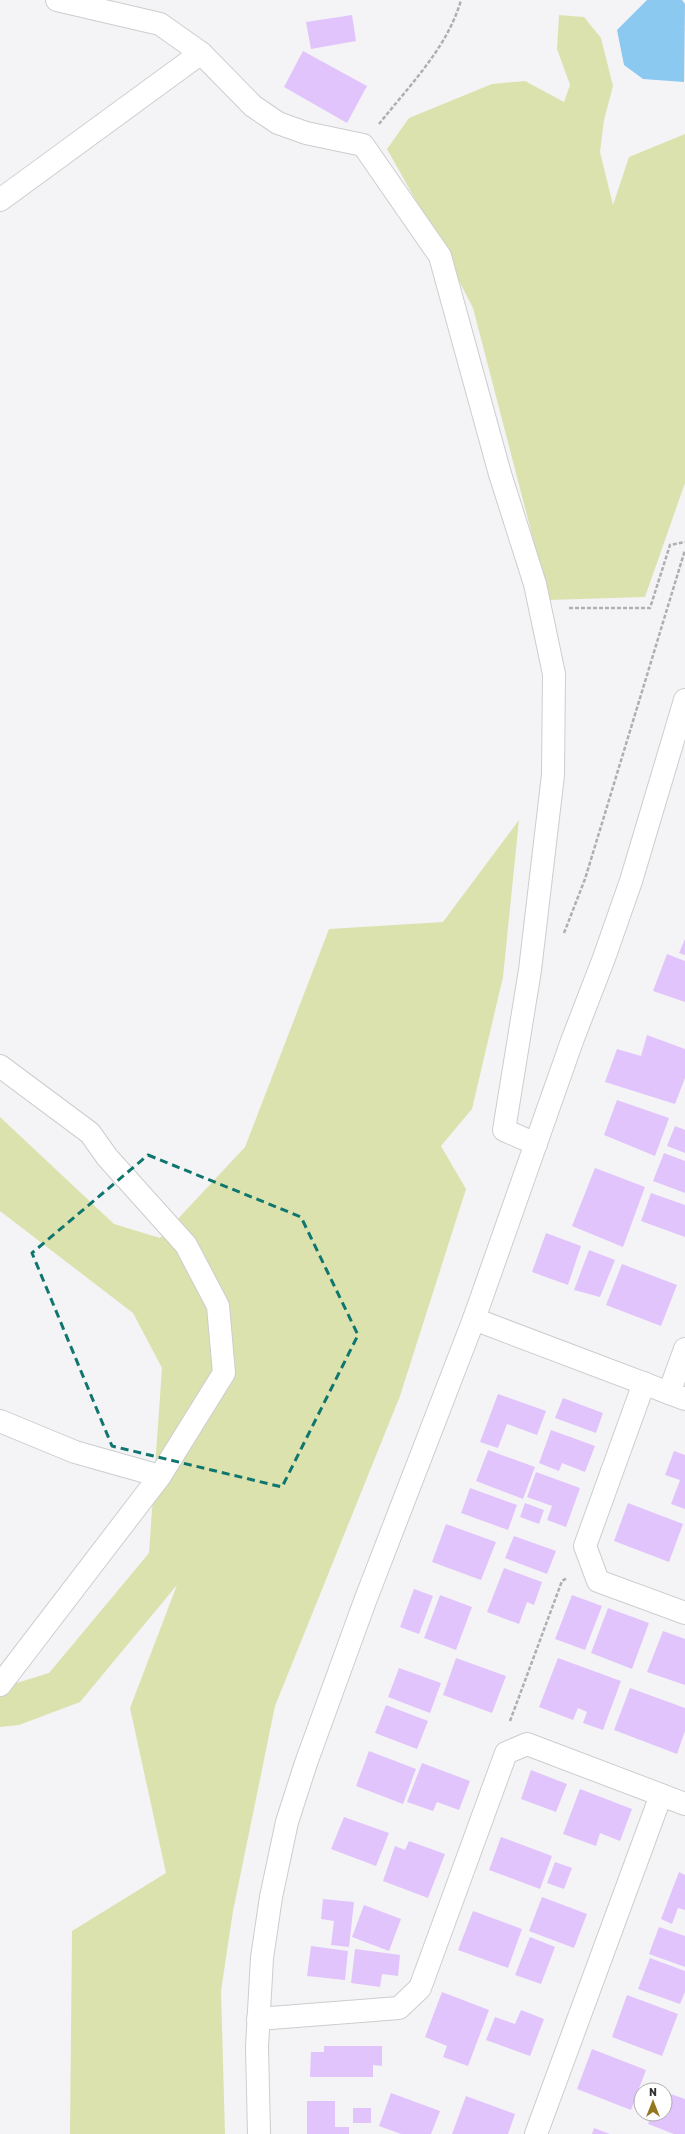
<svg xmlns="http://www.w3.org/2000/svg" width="685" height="2134" viewBox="0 0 685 2134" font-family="Rubik,sans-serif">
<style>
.green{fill:#dce2ae}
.water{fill:#8cc9f1}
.building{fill:#e2c4fd}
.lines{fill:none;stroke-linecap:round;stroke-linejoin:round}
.minor-casing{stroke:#cccdce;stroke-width:24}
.tertiary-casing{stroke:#cccdce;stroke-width:24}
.path{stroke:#afafb1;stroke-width:2.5;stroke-dasharray:4 2;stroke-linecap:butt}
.minor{stroke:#fff;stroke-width:22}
.tertiary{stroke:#fff;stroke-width:22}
.marked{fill:none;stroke:#0f766e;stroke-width:3;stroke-dasharray:8 5;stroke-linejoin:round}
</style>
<rect width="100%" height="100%" fill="#f4f4f6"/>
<!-- green -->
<g class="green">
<path d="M559,15l25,2 17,21 12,48 -9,34 -4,32 13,53 16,-48 56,-23v349l-40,114 -96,3 -76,-292 -35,-68 -51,-91 22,-31 83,-34 33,-3 39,21 6,-17 -13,-36z"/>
<path d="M519,820l-16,157 -31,132 -31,37 25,43 -66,207 -125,310 -42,205 -12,80 4,143h-155l2,-203 94,-58 -36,-165 47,-123 -97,117 -61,23 -19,2v-39l49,-15 100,-120 13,-185 -29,-55 -133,-102v-94l114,107 46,14 85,-91 84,-218 114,-7z"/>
</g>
<!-- water -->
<path class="water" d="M647,0h35l3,4 -1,78 -41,-3 -19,-14 -7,-35z"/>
<!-- building -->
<g class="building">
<path d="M352,15l4,26 -45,8 -5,-27z"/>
<path d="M303,51l64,35 -20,37 -63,-36z"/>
<path d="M685,939v16l-6,-2z"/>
<path d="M667,954l18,7v41l-32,-11z"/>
<path d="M647,1035l38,14v29l-10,26 -70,-22 12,-33 24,7z"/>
<path d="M617,1100l52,18 -14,38 -51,-21z"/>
<path d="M675,1126l10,4v23l-18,-7z"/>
<path d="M664,1153l21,8v32l-32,-12z"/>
<path d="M595,1168l50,19 -22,60 -51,-21z"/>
<path d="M651,1193l34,12v32l-44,-16z"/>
<path d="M546,1233l35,13 -13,39 -36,-13z"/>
<path d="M589,1250l26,10 -15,37 -26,-7z"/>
<path d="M622,1264l55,21 -16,41 -55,-21z"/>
<path d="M498,1394l48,17 -9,24 -30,-11 -9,24 -18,-6z"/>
<path d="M563,1398l40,15 -7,20 -41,-15z"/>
<path d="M551,1430l44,16 -10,26 -23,-9 -3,8 -20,-8z"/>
<path d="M488,1450l47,17 -12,32 -47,-18z"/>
<path d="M674,1451l11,4v54l-14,-5 9,-24 -15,-5z"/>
<path d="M536,1472l44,16 -14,39 -19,-7 5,-14 -25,-9z"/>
<path d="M470,1488l47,17 -9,25 -47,-17z"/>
<path d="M525,1503l19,7 -5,14 -19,-7z"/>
<path d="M628,1503l55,21 -14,38 -55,-21z"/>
<path d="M446,1524l50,18 -15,38 -49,-18z"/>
<path d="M514,1536l42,15 -9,23 -42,-16z"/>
<path d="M504,1568l38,14 -8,23 -7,-3 -8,22 -32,-12z"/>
<path d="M414,1589l19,7 -14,38 -19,-7z"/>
<path d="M440,1595l32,12 -16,43 -32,-12z"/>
<path d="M572,1595l30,11 -17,44 -30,-11z"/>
<path d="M608,1608l41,15 -17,46 -41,-16z"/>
<path d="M663,1631l22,8v46l-38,-13z"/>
<path d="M456,1658l50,18 -14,37 -49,-18z"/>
<path d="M558,1658l63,23 -18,49 -20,-7 4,-11 -9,-4 -5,12 -34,-13z"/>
<path d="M399,1668l42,15 -11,30 -42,-16z"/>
<path d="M630,1688l55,20v23l-8,23 -63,-24z"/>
<path d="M386,1705l42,16 -11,28 -42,-16z"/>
<path d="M369,1751l47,18 -13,35 -47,-18z"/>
<path d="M422,1763l48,18 -11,29 -22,-8 -4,9 -26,-9z"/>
<path d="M531,1770l36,14 -11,28 -35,-13z"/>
<path d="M580,1789l52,20 -12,32 -20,-8 -4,13 -33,-12z"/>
<path d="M344,1817l45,16 -13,33 -45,-17z"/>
<path d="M501,1837l51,19 -12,33 -51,-19z"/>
<path d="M409,1841l36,13 -17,44 -45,-17 12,-35 10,4z"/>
<path d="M555,1862l17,6 -8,21 -17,-6z"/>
<path d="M679,1872l6,3v35l-7,-2 -6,16 -11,-5z"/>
<path d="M542,1897l45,17 -13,34 -45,-17z"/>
<path d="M323,1899l31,3 -5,45 -18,-2 3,-24 -13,-2z"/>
<path d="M364,1905l37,14 -12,32 -37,-14z"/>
<path d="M473,1911l49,18 -14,39 -50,-18z"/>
<path d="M659,1927l26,9v31l-36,-13z"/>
<path d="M530,1937l25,10 -14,37 -26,-9z"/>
<path d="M311,1946l37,5 -3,29 -38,-4z"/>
<path d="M355,1949l45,6 -2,21 -16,-2 -2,13 -29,-4z"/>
<path d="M650,1958l35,13v21l-5,12 -42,-15z"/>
<path d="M442,1992l47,18 -21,56 -25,-9 4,-11 -22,-9z"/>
<path d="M627,1995l51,19 -16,42 -50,-19z"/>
<path d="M521,2010l23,9 -14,37 -44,-16 9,-23 20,7z"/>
<path d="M324,2046h58v20l-9,-1v12h-63l1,-25h13z"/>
<path d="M592,2049l54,21 -15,40 -54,-21z"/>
<path d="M665,2092l20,7v35h-11l-26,-10 4,-10h13z"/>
<path d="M391,2093l49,18 -9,23h-30l-22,-8z"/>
<path d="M466,2096l49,18 -7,20h-56z"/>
<path d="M307,2101h28v26h14v7h-42z"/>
<rect x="353" y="2108" width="18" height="15"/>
<path d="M594,2128l16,6h-18z"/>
</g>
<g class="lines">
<defs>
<g id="minor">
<path d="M57,0l103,24 41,29 52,53 25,17 28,10 57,12 77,111 60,218 35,110 19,90 -1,101 -23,195 -26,160 32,14"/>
<path d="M0,200l201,-147"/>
<path d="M0,1066l90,67 17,24 79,88 32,61 6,67 -64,103 -160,209"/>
<path d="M644,1383l-59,163 13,35 87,32"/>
<path d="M669,1393l16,-44"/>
<path d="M0,1421l75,31 85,24"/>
<path d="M258,2019l141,-11 21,-20 86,-235 21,-9 158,60"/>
<path d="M536,2134l125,-339"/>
</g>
<g id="tertiary">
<path d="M474,1319l211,80"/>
<path d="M259,2134l-2,-87 5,-89 9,-61 16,-75 19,-59 59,-162 109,-282 98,-278 32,-83 27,-77 54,-181"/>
</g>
</defs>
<!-- minor casing -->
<use href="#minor" class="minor-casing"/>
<!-- tertiary casing -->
<use href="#tertiary" class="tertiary-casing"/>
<!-- path -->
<g class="path">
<path d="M379,124c30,-38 69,-77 82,-124"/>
<path d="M569,608h81l20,-63 15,-3"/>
<path d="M564,933l21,-54 100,-329"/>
<path d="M510,1721l52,-140 5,-3"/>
</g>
<!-- minor -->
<use href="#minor" class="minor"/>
<!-- tertiary -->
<use href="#tertiary" class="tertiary"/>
</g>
<!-- marked area -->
<path class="marked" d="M148,1155l153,62 57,118 -76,152 -170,-41 -80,-193z"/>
<!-- north arrow -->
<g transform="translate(653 2102)"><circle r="19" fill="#ffffff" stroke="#adadad"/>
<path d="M0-3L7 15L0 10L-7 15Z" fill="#94771e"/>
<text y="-6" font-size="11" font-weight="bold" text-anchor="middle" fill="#323232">N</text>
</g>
</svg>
